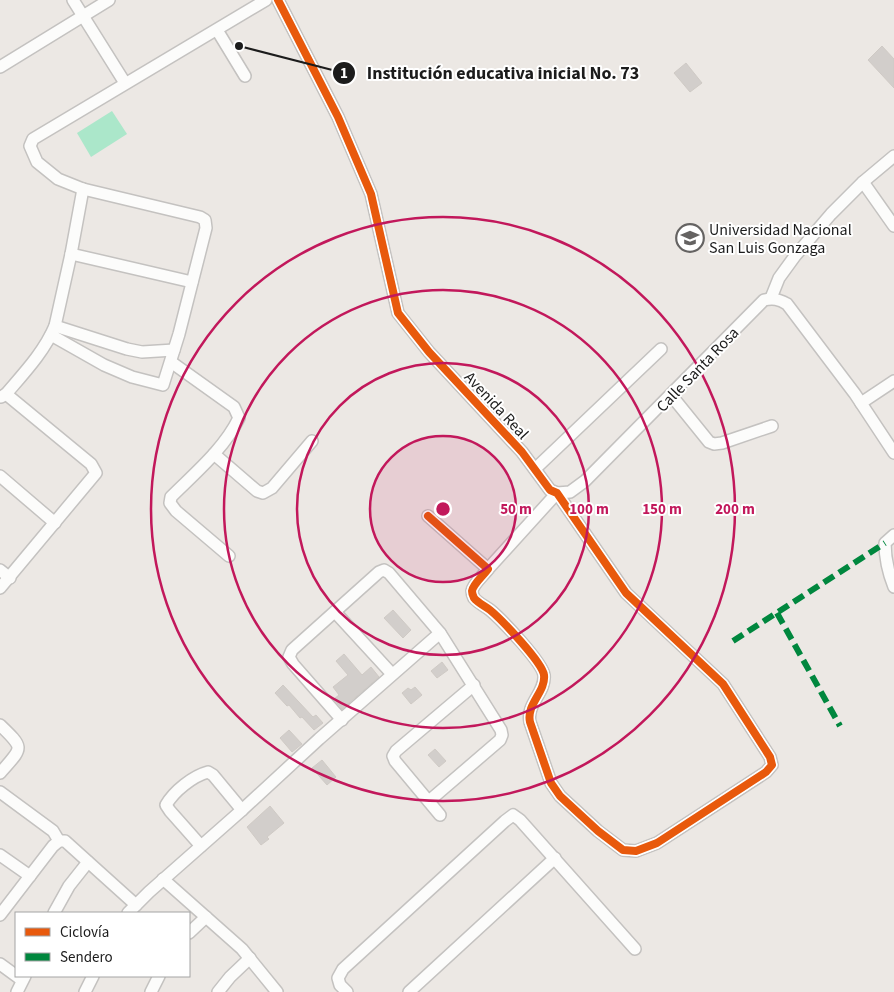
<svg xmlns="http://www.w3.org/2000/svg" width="894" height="992" viewBox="0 0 894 992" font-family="'Source Sans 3',sans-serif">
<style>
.pitch{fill:#abe7ca}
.building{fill:#d2cecb;stroke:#cfcac5}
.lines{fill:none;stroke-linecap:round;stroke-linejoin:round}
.minor-casing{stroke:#c4c2c0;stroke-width:14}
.minor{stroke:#fcfcfb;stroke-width:11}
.quiet{stroke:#00873e;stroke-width:6;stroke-dasharray:12 6;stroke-linecap:butt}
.cycleway-casing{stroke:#fff;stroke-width:11}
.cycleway{stroke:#e8590c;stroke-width:8}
.ring{fill:none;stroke:#c2185b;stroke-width:2.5}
.labels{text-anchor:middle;stroke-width:4;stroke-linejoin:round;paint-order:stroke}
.poi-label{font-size:16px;fill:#1c1c1c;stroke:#fff;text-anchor:start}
.street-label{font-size:16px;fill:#1c1c1c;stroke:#fff}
.centre{fill:#c2185b;stroke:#fff;stroke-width:2.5}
.ring-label{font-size:15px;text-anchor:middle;font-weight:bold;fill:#c2185b;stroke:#fff;stroke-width:4;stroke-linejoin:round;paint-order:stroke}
.leader{fill:none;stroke:#1c1c1c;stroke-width:2}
.callout-dot{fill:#1c1c1c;stroke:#fff;stroke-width:2}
.mark-label{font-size:15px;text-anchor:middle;font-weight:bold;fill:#fff}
.callout-label{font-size:18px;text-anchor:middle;font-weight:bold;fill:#1c1c1c;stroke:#fff;stroke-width:4;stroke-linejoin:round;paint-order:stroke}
</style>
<rect width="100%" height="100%" fill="#ece8e4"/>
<!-- pitch -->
<path class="pitch" d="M112,111l15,23 -36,23 -14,-24z"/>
<!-- building -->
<g class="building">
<path d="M882,46l12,13v29l-26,-28z"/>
<path d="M686,63l16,20 -12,9 -16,-19z"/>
<path d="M393,610l18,20 -8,8 -19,-20z"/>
<path d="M344,654l18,21 9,-8 8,10 -37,32 -8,-10 5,-4 -6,-8 15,-12 -12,-14z"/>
<path d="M442,662l6,8 -11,8 -6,-7z"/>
<path d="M283,685l30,32 3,-2 7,8 -9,7 -12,-13 -2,1 -11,-13 -2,1 -12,-13z"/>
<path d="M415,687l7,8 -11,9 -9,-11 6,-5 3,2z"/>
<path d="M289,730l13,14 -10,8 -12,-14z"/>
<path d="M435,749l11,12 -7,6 -11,-12z"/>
<path d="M322,760l14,17 -9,8 -15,-17z"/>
<path d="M270,806l14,17 -17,14 2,2 -8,6 -14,-18z"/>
</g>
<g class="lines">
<defs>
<g id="minor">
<path d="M73,0l52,83"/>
<path d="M278,0l60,117 33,77 27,119 31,39 93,100 28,38 7,3 69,100 97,91 47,73 2,8 -6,7 -109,71 -21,8 -13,-1 -25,-19 -38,-35 -9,-13 -21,-61c-4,-18 16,-30 14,-47 -2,-13 -43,-56 -54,-65 -5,-4 -12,-7 -16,-12 -1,-2 -2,-5 -2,-7 1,-7 12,-16 16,-22l-60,-53"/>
<path d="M217,30l28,46"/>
<path d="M0,67l109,-67"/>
<path d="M863,182l31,44"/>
<path d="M71,254l121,28"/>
<path d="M771,298l8,-20 16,-22 36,-42 32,-32 31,-26"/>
<path d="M55,326l72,23 15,3 32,-2"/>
<path d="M51,335l53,30 28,12 31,8 16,-51 27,-106 -1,-8 -5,-3 -117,-28 -25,-10 -21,-17 -7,-16 3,-7 233,-139"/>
<path d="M171,362l63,45 5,11c-15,31 -44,55 -68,79l-1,6 6,8 53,45"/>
<path d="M671,395l38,47 5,2 8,-1 50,-17"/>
<path d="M1,397l5,-3c18,-21 38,-42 49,-68l16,-72 12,-65"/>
<path d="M861,403l33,-22"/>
<path d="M214,454l43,37 6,2 9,-5 40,-47"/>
<path d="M536,468l125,-119"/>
<path d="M0,476l55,47"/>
<path d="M894,535l-9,8c0,16 3,29 9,44"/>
<path d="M488,569l69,-76 13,-1 15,-11 179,-181c9,-2 15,-1 23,4l68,90 39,59"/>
<path d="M0,570l10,8"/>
<path d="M0,588l96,-115 -5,-9 -85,-70"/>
<path d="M335,612l57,62"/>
<path d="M342,720l-49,-56 -4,-7 3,-7 87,-78 5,-2 5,3 51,60 61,97 1,5 -2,5 -71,61"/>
<path d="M0,725c25,24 23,22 0,48"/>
<path d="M0,792l53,39 6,10"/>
<path d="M440,815l-45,-54 -2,-5 3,-5 78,-66"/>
<path d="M201,846l-31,-35 -4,-6c8,-14 27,-29 42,-33l5,3 29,35"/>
<path d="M0,855l30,21"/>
<path d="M163,879l79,70 35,43"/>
<path d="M54,913l15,-27 19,-24"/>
<path d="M128,913l21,-21 93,-82 77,-71 121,-106"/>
<path d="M0,915l53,-69 6,-5h6l71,64"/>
<path d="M189,933l17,-16"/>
<path d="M0,964l22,16"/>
<path d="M17,992l8,-16"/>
<path d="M85,992l8,-16"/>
<path d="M151,992l8,-16"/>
<path d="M218,992l12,-15 20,-19"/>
<path d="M347,992l-7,-7 -2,-7 5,-9 162,-148 8,-6 7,5 115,129"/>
<path d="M409,992l146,-134"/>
</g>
</defs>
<!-- minor casing -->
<use href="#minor" class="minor-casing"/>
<!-- minor -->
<use href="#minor" class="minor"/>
<!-- quiet -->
<g class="quiet">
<path d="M777,613l63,113"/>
<path d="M733,641l152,-98"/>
</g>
<defs>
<path id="cycleway" d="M278,0l60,117 33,77 27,119 31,39 93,100 28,38 7,3 69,100 97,91 47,73 2,8 -6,7 -109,71 -21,8 -13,-1 -25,-19 -38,-35 -9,-13 -21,-61c-4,-18 16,-30 14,-47 -2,-13 -43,-56 -54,-65 -5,-4 -12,-7 -16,-12 -1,-2 -2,-5 -2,-7 1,-7 12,-16 16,-22l-60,-53"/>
</defs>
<!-- cycleway casing -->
<use href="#cycleway" class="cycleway-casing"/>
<!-- cycleway -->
<use href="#cycleway" class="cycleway"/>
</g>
<!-- distance rings -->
<circle cx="443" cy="509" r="73" fill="#c2185b" fill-opacity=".12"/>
<g class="ring">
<circle cx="443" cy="509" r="73"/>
<circle cx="443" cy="509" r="146"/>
<circle cx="443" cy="509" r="219"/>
<circle cx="443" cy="509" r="292"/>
</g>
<!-- icons -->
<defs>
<symbol id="university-ring" viewBox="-11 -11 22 22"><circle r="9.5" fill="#fff" stroke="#656362" stroke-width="1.5"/><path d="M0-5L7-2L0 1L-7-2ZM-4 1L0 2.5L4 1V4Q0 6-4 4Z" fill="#656362"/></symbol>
</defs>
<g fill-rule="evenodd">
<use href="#university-ring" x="674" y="222" width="32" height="32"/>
</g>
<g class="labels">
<!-- poi labels -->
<g class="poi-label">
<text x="709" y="235">Universidad Nacional<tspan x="709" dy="18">San Luis Gonzaga</tspan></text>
</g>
<!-- street labels -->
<g class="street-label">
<text transform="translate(697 369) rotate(-46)" y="6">Calle Santa Rosa</text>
<text transform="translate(497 405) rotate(47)" y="6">Avenida Real</text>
</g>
</g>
<circle cx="443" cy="509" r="8" class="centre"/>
<g class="ring-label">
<text x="516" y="514">50 m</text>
<text x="589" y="514">100 m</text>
<text x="662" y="514">150 m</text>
<text x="735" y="514">200 m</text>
</g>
<!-- callouts -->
<path class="leader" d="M239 46L344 73"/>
<g class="callout-dot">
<circle cx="239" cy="46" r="5"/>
<circle cx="344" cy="73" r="12"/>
</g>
<g class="mark-label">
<text x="344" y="78">1</text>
</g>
<g class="callout-label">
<text x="503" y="79">Institución educativa inicial No. 73</text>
</g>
<!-- legend -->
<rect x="15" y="912" width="175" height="65" fill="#ffffff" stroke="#a4a4a4"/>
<rect x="25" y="928" width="25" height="8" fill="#e8590c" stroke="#a4a4a4"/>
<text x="60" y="937" font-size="15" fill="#1c1c1c">Ciclovía</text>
<rect x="25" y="953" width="25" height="8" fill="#00873e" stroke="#a4a4a4"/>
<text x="60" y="962" font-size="15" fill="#1c1c1c">Sendero</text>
</svg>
